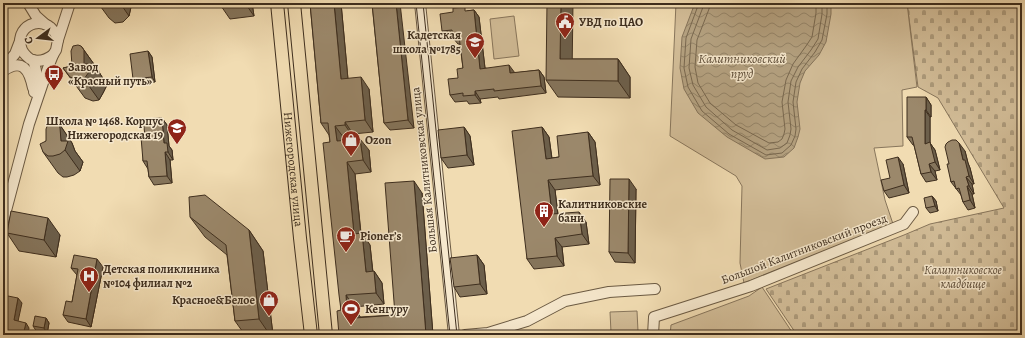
<svg xmlns="http://www.w3.org/2000/svg" width="1025" height="338" viewBox="0 0 1025 338" font-family="Alegreya,serif">
<style>
.cemetery{fill:url(#cemetery-stones);stroke:#88765c}
.park{fill:#d3be99;stroke:#88765c}
.water{fill:url(#water-waves);stroke:#857359}
.lines{fill:none;stroke-linecap:round;stroke-linejoin:round}
.shore{stroke:#79684f;stroke-width:1}
.minor-casing{stroke:#6b5a43;stroke-width:12}
.major-casing{stroke:#3e2e1e;stroke-width:14}
.minor{stroke:#f6e8cd;stroke-width:10}
.major{stroke:#f1dcb2;stroke-width:12}
.tram{stroke:#3e2e1e;stroke-width:1}
.wall{fill:#85755c;stroke:#3e2e1e}
.shaded-wall{fill:#6c5f4b;stroke:#3e2e1e}
.building{fill:#9b886b;stroke:#3e2e1e}
.labels{text-anchor:middle;stroke-width:3;stroke-linejoin:round;paint-order:stroke}
.poi-label{font-size:12px;font-weight:bold;fill:#3e2e1e;stroke:#f6e8cd;text-anchor:start}
.street-label{font-size:12px;fill:#3e2e1e;stroke:#f6e8cd}
.park-label{font-size:12px;font-style:italic;fill:#5c4b37;stroke:#f6e8cd}
.water-label{font-size:13px;font-style:italic;fill:#5c4b36;stroke:#f6e8cd}
</style>
<defs>
<pattern id="cemetery-stones" width="16" height="16" patternUnits="userSpaceOnUse"><rect width="16" height="16" fill="#d3be99"/><path d="M2 7V4a2 2 0 0 1 4 0v3zM10 15v-3a2 2 0 0 1 4 0v3z" fill="#ad9b7c"/></pattern>
<pattern id="water-waves" width="16" height="10" patternUnits="userSpaceOnUse"><rect width="16" height="10" fill="#b4a180"/><path d="M0 5q4-4 8 0t8 0" fill="none" stroke="#948468"/></pattern>
</defs>
<rect width="100%" height="100%" fill="#f1dcb2"/>
<filter id="stains"><feTurbulence type="fractalNoise" baseFrequency=".005" numOctaves="4"/><feColorMatrix values="0 0 0 0 .2 0 0 0 0 .09 0 0 0 0 .02 0 0 0 .5 -.17"/></filter>
<radialGradient id="worn" r=".72"><stop offset=".6" stop-color="#630" stop-opacity="0"/><stop offset="1" stop-color="#630" stop-opacity=".3"/></radialGradient>
<!-- cemetery -->
<path class="cemetery" d="M907,3h115v332h-225l-31,-46 138,-54 26,-11 74,-16 -66,-110 -20,-11z"/>
<!-- park -->
<g class="park">
<path d="M676,3h231l10,84 -15,3 1,56 -29,2 11,52 8,24 -149,59 -4,-20 2,-77 -6,-10 -66,-40z"/>
<path d="M514,16l5,40 -25,3 -4,-40z"/>
<path d="M762,287l32,48h-124l1,-10 78,-29z"/>
<path d="M637,311l1,20 -27,1 -1,-20z"/>
</g>
<!-- water -->
<path class="water" d="M695,3h136v11l-5,28 -7,13 -14,16 -5,12 -3,19 3,27 -2,8 -4,11 -10,9 -19,2 -38,-22 -29,-24 -14,-24 -4,-21 2,-31z"/>
<g class="lines">
<!-- shore -->
<g class="shore">
<path d="M699,3l-13,35 -2,30 4,19 14,24 27,23 37,21 16,-2 9,-8 4,-9 1,-7 -3,-27 3,-20 6,-13 13,-17 7,-12 5,-26v-11"/>
<path d="M704,3l-1,4 -12,32 -2,29 4,17 13,22 26,23 35,20 13,-2 7,-5 3,-8 1,-6 -3,-27 3,-21 7,-14 13,-17 7,-11 4,-25v-11"/>
<path d="M710,3l-1,6 -12,31 -2,27 3,16 12,20 26,22 33,18 9,-1 4,-3 2,-5 1,-5 -3,-27 4,-22 7,-16 13,-18 6,-9 4,-24v-10"/>
</g>
<defs>
<g id="minor">
<path d="M28,3l8,13 9,8"/>
<path d="M420,3l34,332"/>
<path d="M53,55c-7,5 -15,8 -23,4 -4,-3 -8,-7 -9,-12 -7,-24 29,-36 37,-7"/>
<path d="M33,60c5,14 4,18 1,32"/>
<path d="M3,68l12,-14 5,-13"/>
<path d="M3,71c19,-13 26,-2 30,17"/>
<path d="M3,222l26,-98 20,-59 4,-10 3,-5 2,-10 12,-37"/>
<path d="M465,335l23,-2 39,-12 38,-20 44,-9 46,-3"/>
<path d="M653,335l1,-18 97,-31 153,-62 9,-12"/>
</g>
<g id="major">
<path id="s1" d="M277,3l23,235 11,97"/>
<path d="M294,3l32,332"/>
</g>
</defs>
<!-- minor casing -->
<use href="#minor" class="minor-casing"/>
<!-- major casing -->
<use href="#major" class="major-casing"/>
<!-- minor -->
<use href="#minor" class="minor"/>
<!-- major -->
<use href="#major" class="major"/>
<!-- tram -->
<g class="tram">
<path d="M416,3l34,332"/>
<path d="M423,3l34,332"/>
</g>
</g>
<!-- wall -->
<g class="wall">
<path d="M98,3h30l3,4 -2,9 -6,6 -8,1 -6,-5z"/>
<path d="M219,3h33l2,13 -24,3z"/>
<path d="M310,3h31l7,76 21,10 4,43 -20,2v3l-9,1v2l25,10 2,22 -16,2 6,59 9,12 3,27 1,-1 8,12 2,21 -30,3v2l6,8 35,-2 27,-122 11,142h-94l2,-25 -11,-168 -1,-7 -8,-12z"/>
<path d="M372,3l42,125 -24,2 -6,-7z"/>
<path d="M474,10l5,7 6,51 29,5 25,-3 5,7 2,16 -47,6 -1,-2 -18,2 1,4 -12,1 -2,-3 -12,1 -5,-7 13,-27 -3,-24h-2l-5,-6h-6l-5,-7 25,-20z"/>
<path d="M81,46l15,21 3,4v1l8,13 -4,8 -4,7 -6,1 -8,-3 -22,-30 9,-2z"/>
<path d="M148,51l4,6 3,25 -18,3 -4,-6z"/>
<path d="M572,59h46l12,18v21l-72,-1 -12,-17z"/>
<path d="M926,97l5,8v12h-1v26l5,7 5,20 -5,1 2,9 -11,2 -5,-8 -7,-29h-1l-6,-8z"/>
<path d="M162,118l5,7 2,21 3,4 1,10h-3l2,23 -18,2 -5,-8 -1,-8 -5,-8 2,-25z"/>
<path d="M58,122l14,21 3,8 8,11 -3,9 -6,4 -7,2h-4l-5,-4 -15,-21 3,-11z"/>
<path d="M464,127l6,9 4,29 -26,3 -7,-10z"/>
<path d="M542,127l7,10 3,21 7,-1 29,-25 7,10 5,43 -45,5 3,24 28,8 3,22 -27,3 2,19 -30,3 -7,-10z"/>
<path d="M965,151l3,12 2,5 4,16h-2l2,10h-2l3,14 -7,2 -5,-8 -2,-7 -10,-13 -2,-18z"/>
<path d="M903,164l6,29 -20,5 -5,-7 6,-13z"/>
<path d="M636,189l-1,74 -20,-1 -6,-10z"/>
<path d="M932,196l4,5 2,10 -8,2 -4,-5z"/>
<path d="M190,217l59,13 14,21 10,84h-28l-10,-14 -8,-66 -22,-18z"/>
<path d="M7,233l53,2 -4,22 -37,-6z"/>
<path d="M477,255l7,10 3,29 -27,3 -6,-10z"/>
<path d="M103,267l-12,60 -23,-5 -5,-7 9,-13 5,-27 -6,-7z"/>
<path d="M46,318l3,5 -2,11 -10,-2 -4,-6z"/>
</g>
<!-- shaded-wall -->
<g class="shaded-wall">
<path d="M120,3h8l3,4 -2,9z"/>
<path d="M245,3h7l2,13z"/>
<path d="M334,3h7l8,88 -8,-12z"/>
<path d="M396,3h4l14,125 -6,-8z"/>
<path d="M561,3h12l-1,73 -12,-17z"/>
<path d="M474,10l5,7 7,60 -6,-8z"/>
<path d="M81,46l15,21 3,4v1l8,13 -4,8 -4,7 -15,-21z"/>
<path d="M148,51l4,6 3,25 -3,-5z"/>
<path d="M618,59l12,18v21l-12,-17z"/>
<path d="M509,65l6,8h-5z"/>
<path d="M539,70l5,7 2,16 -5,-7z"/>
<path d="M361,77l8,12 4,43 -8,-12z"/>
<path d="M475,91l5,8 1,4 -6,-8z"/>
<path d="M926,97l5,8v12l-5,-7z"/>
<path d="M925,110l5,7v26l5,7 5,20 -5,-8 -10,-18z"/>
<path d="M162,118l5,7 2,21 3,4 1,10 -5,-8 -4,-9z"/>
<path d="M58,122l14,21 3,8 8,11 -3,9 -15,-21 -4,-9z"/>
<path d="M345,122l8,12v3l-8,-12z"/>
<path d="M335,126l9,12 1,15 -8,-12z"/>
<path d="M464,127l6,9 4,29 -7,-10z"/>
<path d="M542,127l7,10 4,31 -7,-9z"/>
<path d="M588,132l7,10 5,43 -7,-9z"/>
<path d="M360,139l9,11 2,22 -8,-12z"/>
<path d="M959,143l6,8 3,12 2,5 4,16 -5,-8 -6,-16z"/>
<path d="M165,152l5,8 2,23 -5,-7z"/>
<path d="M898,157l5,7 6,29 -5,-8z"/>
<path d="M347,162l8,12 7,72 -8,-12z"/>
<path d="M929,164l6,7 2,9 -6,-8z"/>
<path d="M966,177l6,7 2,10 -5,-8z"/>
<path d="M629,179l7,10 -1,74 -7,-10z"/>
<path d="M548,180l7,10 4,34 -7,-10z"/>
<path d="M414,181l8,12 11,142h-7z"/>
<path d="M967,186l5,8 3,14 -5,-8z"/>
<path d="M932,196l4,5 2,10 -3,-5z"/>
<path d="M579,212l7,10 3,22 -7,-10z"/>
<path d="M48,218l12,17 -4,22 -12,-17z"/>
<path d="M249,230l14,21 10,84h-3l-11,-16z"/>
<path d="M362,233l8,12 4,39 -8,-12z"/>
<path d="M555,238l7,9 2,19 -7,-10z"/>
<path d="M477,255l7,10 3,29 -7,-10z"/>
<path d="M97,259l6,8 -12,60 -5,-8z"/>
<path d="M374,271l8,12 2,21 -8,-11z"/>
<path d="M346,295l8,12 1,9v-7l8,12v8l-16,-19z"/>
<path d="M18,298l4,5 -5,23 -3,-6z"/>
<path d="M46,318l3,5 -2,11 -3,-6z"/>
<path d="M26,323l3,5 -1,7h-5z"/>
</g>
<!-- building -->
<g class="building">
<path d="M310,3h24l7,76 20,-2 4,43 -20,2v3l-10,1 2,15 23,-2 3,21 -16,2 7,72 8,-1 4,39 8,-1 2,22 -30,2 1,15 8,-1v9l40,-3 -10,-132 29,-2 12,154h-87l-2,-24 4,-1 -2,-15 -16,-152 7,-1 -2,-19h-7z"/>
<path d="M372,3h24l12,117 -24,3z"/>
<path d="M547,3h14l-1,56h58v22l-72,-1z"/>
<path d="M465,7v4l9,-1 6,59 29,-4 1,8 29,-3 2,16 -47,5v-2l-19,2v4l-12,1v-3l-13,2 -2,-16 10,-1 -1,-9 6,-1 -4,-32 -6,1 -1,-7 -10,1 -2,-17 13,-2v-4z"/>
<path d="M78,45l3,1 3,4v14h9l-4,8 -5,7 -6,1 -8,-3 -7,-9 9,-2 -1,-15 2,-5z"/>
<path d="M148,51l4,26 -19,2 -3,-25z"/>
<path d="M907,97h19v13h-1v34l5,-2 5,20 -6,2 2,8 -10,2 -9,-37h-5z"/>
<path d="M162,118l2,25h3l1,9h-3l2,24 -18,1 -2,-16h-4l-2,-24 4,-1 -2,-17z"/>
<path d="M52,120l6,2 2,6 1,13h7l-3,9 -5,4 -7,2h-5l-5,-4 -3,-8 6,-3v-12l2,-5z"/>
<path d="M464,127l3,28 -26,3 -3,-28z"/>
<path d="M542,127l4,32 13,-2 -2,-21 31,-4 5,44 -45,4 4,34 27,-2 3,22 -27,4 2,18 -30,3 -15,-128z"/>
<path d="M952,140h4l3,3 4,17h2l4,16 -3,1 3,9h-2l3,14 -7,2 -4,-14 -3,1 -2,-8 -3,1 -4,-18h2l-4,-17 1,-3 2,-2z"/>
<path d="M898,157l6,28 -20,6 -3,-11 9,-2 -4,-18z"/>
<path d="M610,179h19l-1,74 -19,-1z"/>
<path d="M205,195l44,35 10,89 -24,2 -9,-76 -36,-28 -1,-20z"/>
<path d="M932,196l3,10 -9,2 -2,-10z"/>
<path d="M11,211l37,7 -4,22 -37,-7z"/>
<path d="M74,255l23,4 -11,60 -23,-4 3,-14 6,1 6,-33 -7,-1z"/>
<path d="M477,255l3,29 -26,3 -4,-29z"/>
<path d="M3,295l15,3 -4,22 12,3 -3,12h-20z"/>
<path d="M35,316l11,2 -2,10 -11,-2z"/>
</g>
<!-- icons -->
<defs>
<symbol id="civic-pin" viewBox="-11 -11 22 30"><path d="M0 17L-7.5 6A9.5 9.5 0 1 1 7.5 6Z" fill="#8f2418" stroke="#f6e8cd"/><path d="M-.6-6.5H3V-4.5H.6V-3L4-1V1h2V6H-6V1h2V-1L-.6-3ZM-1.2 2.5V6h2.4V2.5Z" fill="#fff"/></symbol>
<symbol id="school-pin" viewBox="-11 -11 22 30"><path d="M0 17L-7.5 6A9.5 9.5 0 1 1 7.5 6Z" fill="#8f2418" stroke="#f6e8cd"/><path d="M0-5L7-2L0 1L-7-2ZM-4 1L0 2.5L4 1V4Q0 6-4 4Z" fill="#fff"/></symbol>
<symbol id="bus-pin" viewBox="-11 -11 22 30"><path d="M0 17L-7.5 6A9.5 9.5 0 1 1 7.5 6Z" fill="#8f2418" stroke="#f6e8cd"/><path d="M-5-6H5V4H4V6H2V4H-2V6H-4V4H-5ZM-3.5-4V0h7V-4ZM-3.5 1.2v1.5H-2V1.2ZM2 1.2v1.5H3.5V1.2Z" fill="#fff"/></symbol>
<symbol id="shop-pin" viewBox="-11 -11 22 30"><path d="M0 17L-7.5 6A9.5 9.5 0 1 1 7.5 6Z" fill="#8f2418" stroke="#f6e8cd"/><path d="M-5-2.5h2.3a2.7 3.5 0 0 1 5.4 0H5L5.5 6h-11ZM-1.5-2.5h3a1.5 2.3 0 0 0-3 0Z" fill="#fff"/></symbol>
<symbol id="building-pin" viewBox="-11 -11 22 30"><path d="M0 17L-7.5 6A9.5 9.5 0 1 1 7.5 6Z" fill="#8f2418" stroke="#f6e8cd"/><path d="M-4-6H4V6H1V3H-1V6H-4ZM-2.5-4.3h1.7v1.8h-1.7ZM.8-4.3h1.7v1.8H.8ZM-2.5-1h1.7V.8h-1.7ZM.8-1h1.7V.8H.8Z" fill="#fff"/></symbol>
<symbol id="cafe-pin" viewBox="-11 -11 22 30"><path d="M0 17L-7.5 6A9.5 9.5 0 1 1 7.5 6Z" fill="#8f2418" stroke="#f6e8cd"/><path d="M-5.5-4.5H6V0H3Q3 3.5 0 3.5H-2.5Q-5.5 3.5-5.5 0ZM3-3.2v2h1.7v-2ZM-6 4.5H4V6H-6Z" fill="#fff"/></symbol>
<symbol id="hospital-pin" viewBox="-11 -11 22 30"><path d="M0 17L-7.5 6A9.5 9.5 0 1 1 7.5 6Z" fill="#8f2418" stroke="#f6e8cd"/><path d="M-5-5h3v3.5h4V-5h3V5h-3V1.5h-4V5h-3Z" fill="#fff"/></symbol>
<symbol id="stadium-pin" viewBox="-11 -11 22 30"><path d="M0 17L-7.5 6A9.5 9.5 0 1 1 7.5 6Z" fill="#8f2418" stroke="#f6e8cd"/><path d="M0-5a6.5 5 0 1 0 0 10a6.5 5 0 1 0 0-10ZM-3.5-1.8h7v3.6h-7Z" fill="#fff"/></symbol>
</defs>
<g fill-rule="evenodd">
<use href="#civic-pin" x="554" y="11" width="22" height="30"/>
<use href="#school-pin" x="464" y="31" width="22" height="30"/>
<use href="#bus-pin" x="43" y="63" width="22" height="30"/>
<use href="#school-pin" x="166" y="117" width="22" height="30"/>
<use href="#shop-pin" x="340" y="129" width="22" height="30"/>
<use href="#building-pin" x="533" y="200" width="22" height="30"/>
<use href="#cafe-pin" x="335" y="225" width="22" height="30"/>
<use href="#hospital-pin" x="78" y="265" width="22" height="30"/>
<use href="#shop-pin" x="258" y="289" width="22" height="30"/>
<use href="#stadium-pin" x="340" y="298" width="22" height="30"/>
</g>
<g class="labels">
<!-- poi labels -->
<g class="poi-label">
<text x="579" y="26">УВД по ЦАО</text>
<text x="461" y="39" text-anchor="end">Кадетская<tspan x="461" dy="14">школа №1785</tspan></text>
<text x="68" y="71">Завод<tspan x="68" dy="14">«Красный путь»</tspan></text>
<text x="163" y="125" text-anchor="end">Школа № 1468. Корпус<tspan x="163" dy="14">Нижегородская 19</tspan></text>
<text x="365" y="144">Ozon</text>
<text x="558" y="208">Калитниковские<tspan x="558" dy="14">бани</tspan></text>
<text x="360" y="240">Pioner’s</text>
<text x="103" y="273">Детская поликлиника<tspan x="103" dy="14">№104 филиал №2</tspan></text>
<text x="255" y="304" text-anchor="end">Красное&amp;Белое</text>
<text x="365" y="313">Кенгуру</text>
</g>
<!-- street labels -->
<g class="street-label">
<text dy="4" stroke="none"><textPath href="#s1" startOffset="167">Нижегородская улица</textPath></text>
<text transform="translate(424 170) rotate(-96)" y="4">Большая Калитниковская улица</text>
<text transform="translate(804 249) rotate(-21)" y="4">Большой Калитниковский проезд</text>
</g>
<!-- park labels -->
<g class="park-label">
<text x="963" y="274">Калитниковское<tspan x="963" dy="14">кладбище</tspan></text>
</g>
<!-- water labels -->
<g class="water-label">
<text x="742" y="63">Калитниковский<tspan x="742" dy="15">пруд</tspan></text>
</g>
</g>
<!-- margin -->
<rect width="1025" height="338" fill="none" stroke="#f1dcb2" stroke-width="16"/>
<rect x="4" y="4" width="1017" height="330" fill="none" stroke="#3e2e1e" stroke-width="2"/>
<rect x="8" y="8" width="1009" height="322" fill="none" stroke="#3e2e1e"/>
<!-- north arrow -->
<g transform="translate(38 38) rotate(255)" stroke="#f6e8cd" stroke-width="3" paint-order="stroke">
<path d="M0-3L7 15L0 10L-7 15Z" fill="#3e2e1e"/>
<text y="-6" font-size="11" font-weight="bold" text-anchor="middle" fill="#3e2e1e">С</text>
</g>
<rect width="100%" height="100%" filter="url(#stains)"/>
<rect width="100%" height="100%" fill="url(#worn)"/>
</svg>
